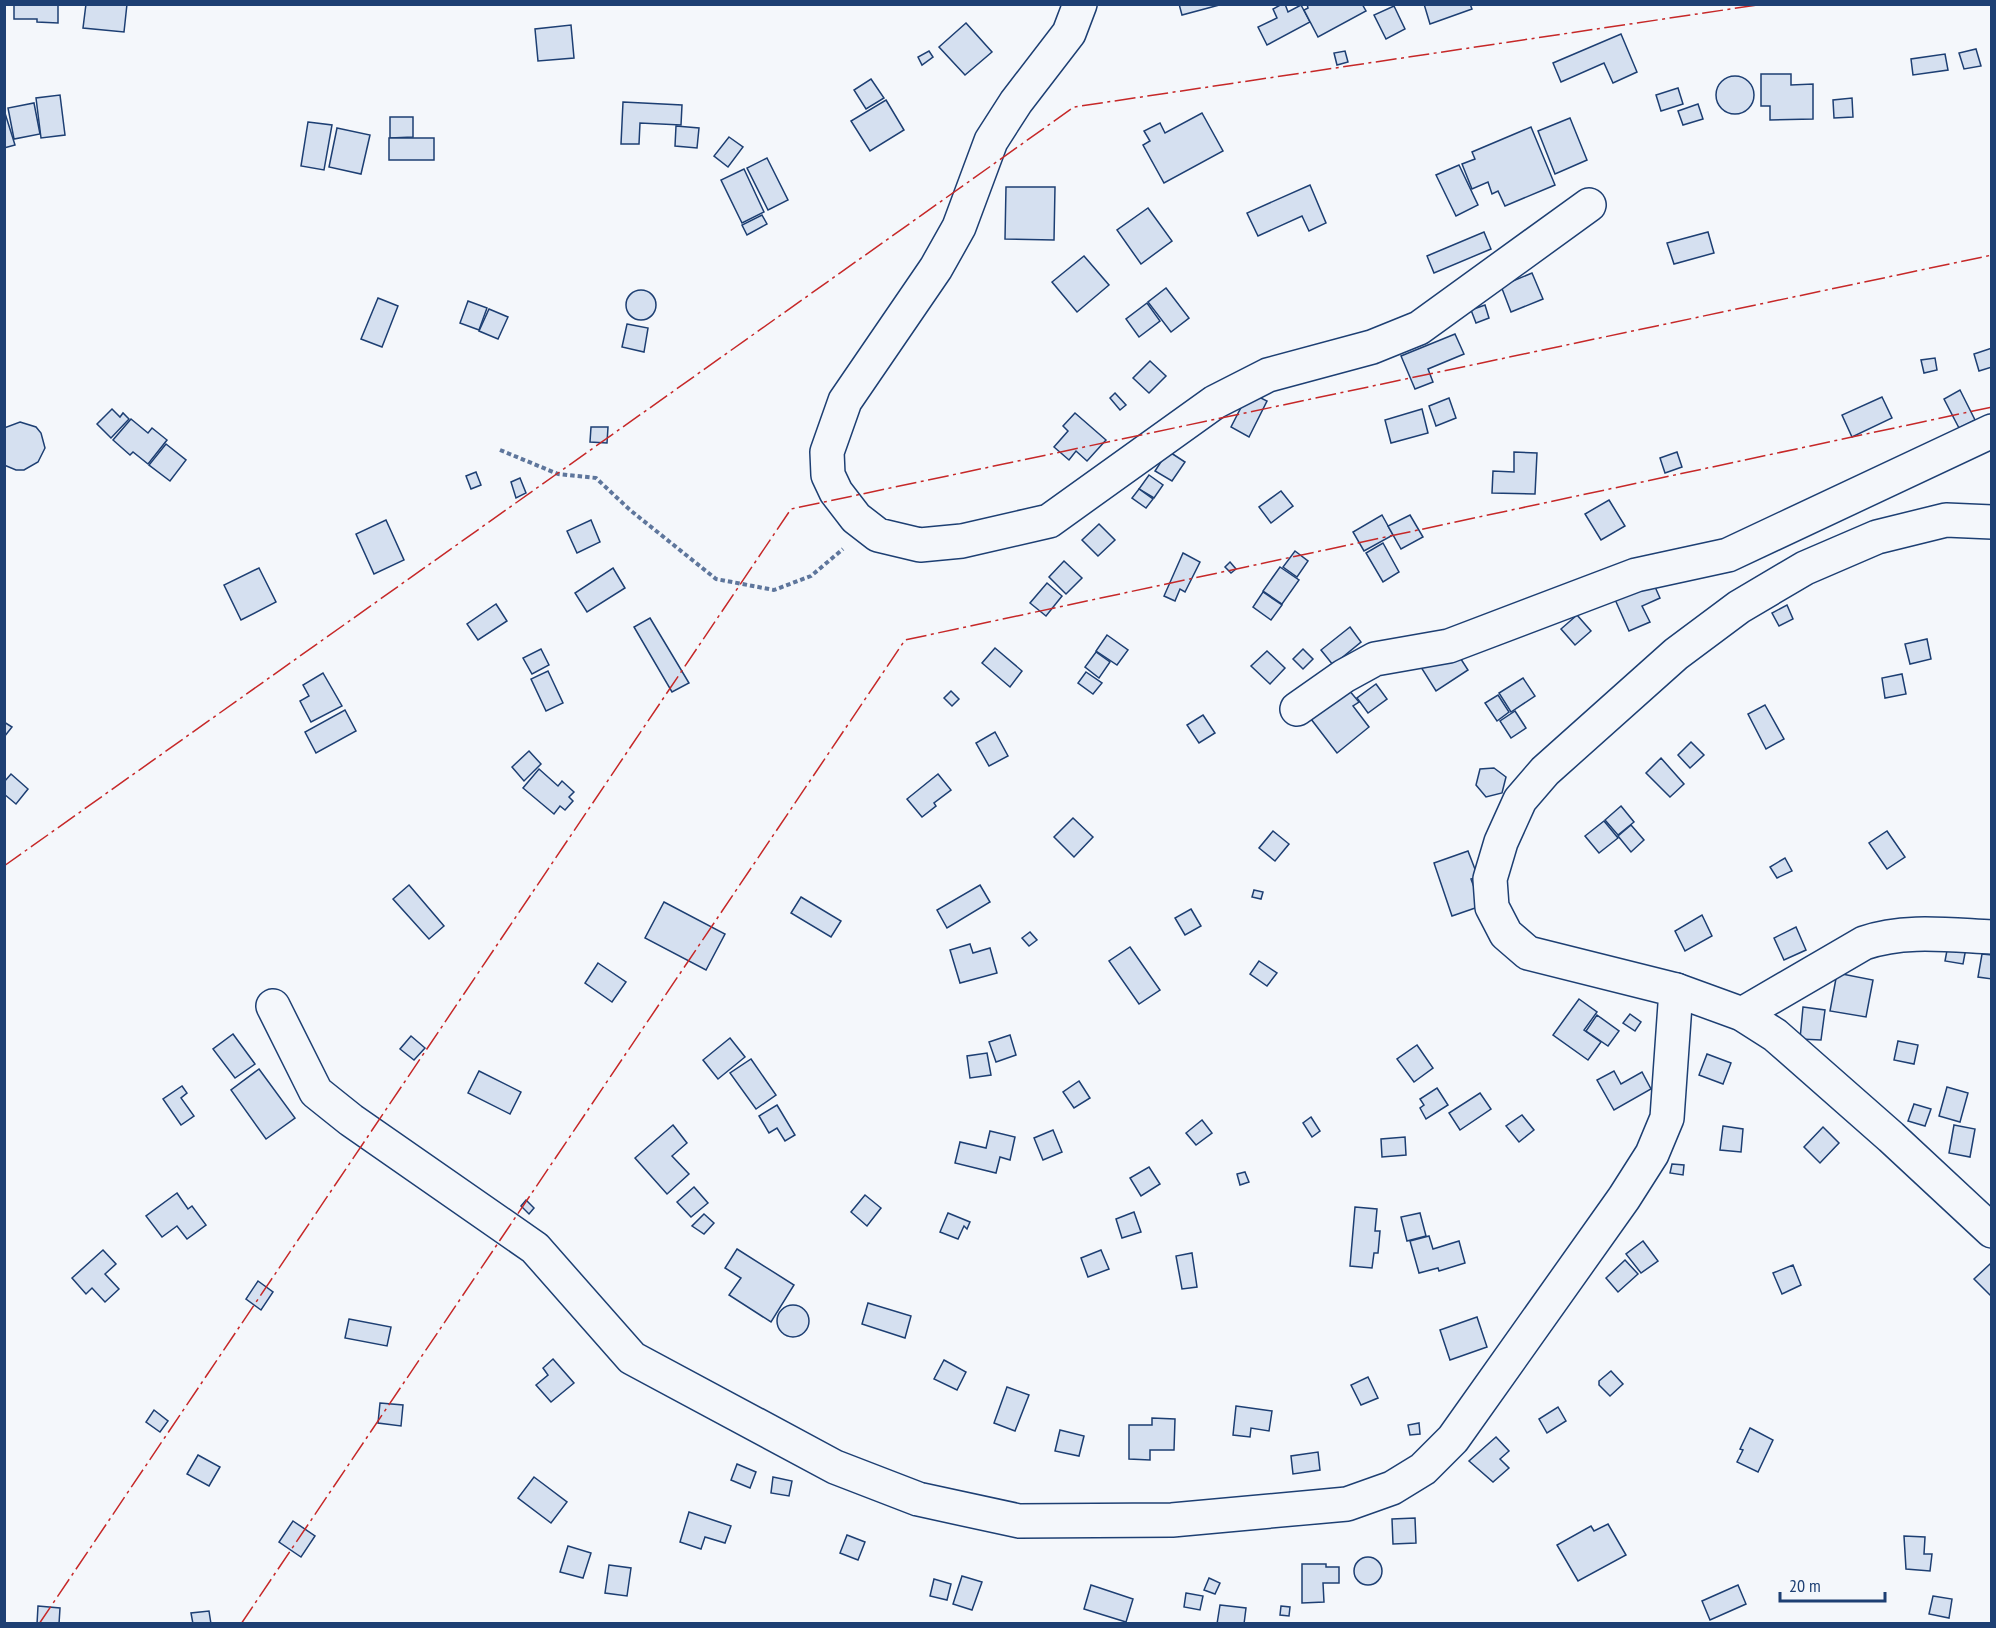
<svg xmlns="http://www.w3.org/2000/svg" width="1996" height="1628" viewBox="0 0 1996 1628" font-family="'PT Sans Narrow',sans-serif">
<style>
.building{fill:#d5e0f0;stroke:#1d3f73;stroke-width:1.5}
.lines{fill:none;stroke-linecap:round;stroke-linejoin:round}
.minor-casing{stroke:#1d3f73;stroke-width:36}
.path{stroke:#5e769c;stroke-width:4;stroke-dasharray:4.5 3;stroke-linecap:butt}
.minor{stroke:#f4f7fb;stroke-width:33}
.power{stroke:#c62828;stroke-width:1.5;stroke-dasharray:21 4.5 3 4.5;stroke-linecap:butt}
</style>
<rect width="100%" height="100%" fill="#f4f7fb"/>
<!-- building -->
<g class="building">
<path d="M14,4h44v19l-21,-1v-3h-23z"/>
<path d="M86,4h41l-3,28 -41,-4z"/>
<path d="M1179,4h44l-41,11z"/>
<path d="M1282,4h3l3,8 13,-7 9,17 -43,23 -9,-18 19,-9 -4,-9z"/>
<path d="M1307,4h55l4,7 -48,26 -14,-27 4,-2z"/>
<path d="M1424,4h46l2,5 -42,15z"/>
<path d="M1394,6l11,23 -19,10 -12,-24z"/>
<path d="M966,23l26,29 -27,23 -26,-28z"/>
<path d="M571,25l3,33 -36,3 -3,-32z"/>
<path d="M1621,34l16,38 -24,11 -9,-20 -43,19 -8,-19z"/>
<path d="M1976,49l5,17 -17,3 -5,-16z"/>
<path d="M929,51l4,6 -11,8 -4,-8z"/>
<path d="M1345,51l3,11 -11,3 -3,-12z"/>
<path d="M1945,54l3,16 -35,5 -2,-16z"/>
<path d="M1761,74h30v11l22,-1v35l-43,1v-14h-9z"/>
<circle cx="1735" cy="95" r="19"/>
<path d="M871,79l13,19 -18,11 -12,-19z"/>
<path d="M1678,88l5,16 -22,7 -5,-16z"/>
<path d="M60,95l5,40 -24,3 -5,-40z"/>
<path d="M1852,98l1,19 -19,1 -1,-18z"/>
<path d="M886,100l18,30 -34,21 -19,-30z"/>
<path d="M623,102l59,3 -1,20 -41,-2 -1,21h-18z"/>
<path d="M34,103l6,31 -26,5 -6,-31z"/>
<path d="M1698,104l5,15 -20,6 -5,-14z"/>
<path d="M4,110l11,35 -11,3z"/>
<path d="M1202,113l21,38 -59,32 -21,-38 7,-4 -6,-10 16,-8 5,10z"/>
<path d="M390,117h23v20l-23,1z"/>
<path d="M1570,118l17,42 -32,14 -17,-43z"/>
<path d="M308,122l24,3 -8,45 -23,-4z"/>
<path d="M676,126l23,2 -2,20 -22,-2z"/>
<path d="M1531,127l24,58 -50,21 -7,-15 -6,3 -4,-12 -16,7 -10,-25 13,-5 -3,-7z"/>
<path d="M337,128l33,7 -9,39 -32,-7z"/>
<path d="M729,137l14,10 -15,20 -14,-11z"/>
<rect x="389" y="138" width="45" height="22"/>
<path d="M767,158l21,42 -20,10 -21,-42z"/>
<path d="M1459,165l19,40 -22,11 -20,-41z"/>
<path d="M744,169l20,43 -22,11 -21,-43z"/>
<path d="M1310,185l16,38 -17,8 -7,-15 -44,20 -11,-23z"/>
<path d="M1006,187h49l-1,53 -49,-1z"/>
<path d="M1148,208l24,33 -31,23 -24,-34z"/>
<path d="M762,215l5,9 -20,11 -5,-10z"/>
<path d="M1484,232l7,17 -57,24 -7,-17z"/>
<path d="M1708,232l6,21 -40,11 -7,-21z"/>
<path d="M1084,256l25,29 -32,27 -25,-30z"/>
<path d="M1532,273l11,26 -32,13 -10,-26z"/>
<path d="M1166,288l23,30 -18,14 -23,-30z"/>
<circle cx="641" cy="305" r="15"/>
<path d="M378,298l20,8 -16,41 -21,-8z"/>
<path d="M468,301l19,7 -8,22 -19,-7z"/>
<path d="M1147,303l13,18 -21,16 -13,-18z"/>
<path d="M1485,305l4,13 -13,5 -5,-13z"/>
<path d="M489,309l19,8 -10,22 -19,-8z"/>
<path d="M627,324l21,4 -4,24 -22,-5z"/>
<path d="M1455,334l9,20 -36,15 5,13 -18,7 -14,-33z"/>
<path d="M1992,348v19l-13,4 -5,-17z"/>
<path d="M1935,358l2,12 -13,3 -3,-13z"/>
<path d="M1150,361l16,15 -17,17 -16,-15z"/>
<path d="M1960,390l15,30 -16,8 -15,-29z"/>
<path d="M1249,392l18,9 -18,36 -18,-10z"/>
<path d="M1115,393l11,12 -6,5 -10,-12z"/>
<path d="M1882,397l10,21 -40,19 -10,-22z"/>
<path d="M1449,398l7,20 -20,8 -7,-20z"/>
<path d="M112,409l8,8 3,-4 6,6 -18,19 -14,-14z"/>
<path d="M1422,409l6,24 -37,10 -6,-23z"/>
<path d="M1075,413l31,27 -19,21 -11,-10 -7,9 -15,-13 14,-16 -5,-5z"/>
<path d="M131,419l17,14 4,-5 15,12 -19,24 -15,-12 -3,3 -17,-15z"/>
<path d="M20,422l16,5 5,6 4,15 -7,14 -14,8h-8l-12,-5v-37z"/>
<path d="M591,427h17l-1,16 -17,-1z"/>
<path d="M166,444l20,16 -16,21 -21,-16z"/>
<path d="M1168,451l17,11 -13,19 -17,-10z"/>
<path d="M1514,452l23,1 -2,41 -43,-1 1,-22 21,1z"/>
<path d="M1677,452l5,15 -17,6 -5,-15z"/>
<path d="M476,472l5,13 -10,4 -5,-13z"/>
<path d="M1149,475l14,10 -9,13 -15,-9z"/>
<path d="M520,478l6,15 -10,5 -5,-16z"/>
<path d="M1139,489l14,10 -7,9 -14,-10z"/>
<path d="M1281,491l12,15 -22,17 -12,-16z"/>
<path d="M1609,500l16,26 -24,14 -16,-26z"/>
<path d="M1382,515l11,20 -29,16 -11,-19z"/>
<path d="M1410,515l13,22 -22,12 -13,-23z"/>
<path d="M386,520l18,40 -30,14 -18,-40z"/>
<path d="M591,520l9,22 -23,11 -10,-22z"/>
<path d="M1099,524l16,16 -17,16 -16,-16z"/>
<path d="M1383,543l16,29 -16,10 -17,-29z"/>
<path d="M1295,551l13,10 -11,16 -14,-10z"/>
<path d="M1183,553l17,9 -15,30 -5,-3 -5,12 -11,-5z"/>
<path d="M1064,561l18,17 -16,16 -17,-17z"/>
<path d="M1230,562l6,7 -5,4 -6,-6z"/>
<path d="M1280,567l19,13 -17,24 -19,-13z"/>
<path d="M259,568l17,34 -35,18 -17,-35z"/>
<path d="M613,568l12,20 -38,24 -12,-19z"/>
<path d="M1651,578l9,20 -18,8 8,16 -21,9 -16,-36z"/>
<path d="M1047,583l15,13 -16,20 -16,-13z"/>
<path d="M1263,592l19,13 -11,15 -18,-13z"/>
<path d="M496,604l11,17 -29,19 -11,-16z"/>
<path d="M1787,605l6,14 -14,7 -7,-13z"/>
<path d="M1577,615l14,16 -16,14 -14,-16z"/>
<path d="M650,618l39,65 -17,9 -38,-65z"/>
<path d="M1350,627l11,15 -28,23 -12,-15z"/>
<path d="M1107,635l21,15 -11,15 -21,-14z"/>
<path d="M1927,639l4,20 -21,5 -5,-20z"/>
<path d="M995,648l27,23 -12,16 -28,-24z"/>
<path d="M541,649l8,16 -17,9 -9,-16z"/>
<path d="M1303,649l10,10 -10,10 -10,-10z"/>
<path d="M1267,651l18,17 -15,16 -19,-18z"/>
<path d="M1096,652l14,10 -11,16 -14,-11z"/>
<path d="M1457,653l11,17 -32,21 -17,-27z"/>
<path d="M548,671l15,32 -17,8 -15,-32z"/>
<path d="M1086,672l16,11 -9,11 -15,-11z"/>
<path d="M323,673l19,33 -31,16 -11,-21 9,-5 -6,-11z"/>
<path d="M1902,674l4,20 -21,4 -3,-20z"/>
<path d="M1523,678l12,18 -24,16 -12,-19z"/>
<path d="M1376,684l11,15 -19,14 -11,-15z"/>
<path d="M1348,689l11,13 -6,4 16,21 -32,26 -26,-34z"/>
<path d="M951,691l8,8 -7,7 -8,-8z"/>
<path d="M1498,695l11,17 -12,9 -12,-18z"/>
<path d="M1765,705l19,34 -18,10 -18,-35z"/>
<path d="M345,710l11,21 -40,22 -11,-21z"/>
<path d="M1515,711l11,17 -15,10 -11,-17z"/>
<path d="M1203,715l12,18 -16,10 -12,-18z"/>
<path d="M4,722l8,5 -8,10z"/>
<path d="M995,732l13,24 -19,10 -13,-23z"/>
<path d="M1691,742l13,13 -14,13 -12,-13z"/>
<path d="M529,751l12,13 -17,17 -12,-14z"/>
<path d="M1661,758l23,26 -14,13 -24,-24z"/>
<path d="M1494,768l12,9 -4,16 -16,4 -10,-12 4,-16z"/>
<path d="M539,769l19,17 4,-5 12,11 -5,5 4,4 -8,9 -5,-4 -6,8 -31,-26z"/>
<path d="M11,774l17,15 -12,15 -12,-10v-12z"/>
<path d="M938,774l13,16 -17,13 2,3 -14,11 -15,-18z"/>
<path d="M1621,806l13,16 -16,13 -13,-15z"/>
<path d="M1073,818l20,19 -19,20 -20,-20z"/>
<path d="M1604,821l14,17 -19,15 -14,-17z"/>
<path d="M1631,825l13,15 -13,12 -13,-16z"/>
<path d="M1273,831l16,13 -14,17 -16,-13z"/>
<path d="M1887,831l18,26 -18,12 -18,-26z"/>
<path d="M1468,851l10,26 -7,2 10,27 -29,10 -18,-53z"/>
<path d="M1785,858l7,13 -15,7 -7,-11z"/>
<path d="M409,885l35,41 -15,13 -36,-40z"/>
<path d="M980,885l10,17 -43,26 -10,-18z"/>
<path d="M1254,890l9,2 -2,7 -9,-2z"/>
<path d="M801,897l40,24 -10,16 -40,-24z"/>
<path d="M664,902l61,32 -19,36 -61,-32z"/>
<path d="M1191,909l10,17 -16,9 -10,-17z"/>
<path d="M1702,915l10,21 -27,15 -10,-20z"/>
<path d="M1796,927l10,23 -22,10 -10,-22z"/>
<path d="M1030,932l7,8 -8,6 -7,-8z"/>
<path d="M970,944l3,9 17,-5 7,25 -37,10 -10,-33z"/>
<path d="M1948,945l18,3 -3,16 -18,-3z"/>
<path d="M1130,947l30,43 -21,14 -30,-43z"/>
<path d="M1982,954l10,1v24l-14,-2z"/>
<path d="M1259,961l18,12 -10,13 -17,-12z"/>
<path d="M598,963l28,19 -14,20 -27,-19z"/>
<path d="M1837,973l36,7 -7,37 -36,-6z"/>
<path d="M1579,999l18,13 -13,18 17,12 -13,18 -35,-25z"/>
<path d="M1803,1007l22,3 -4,30 -21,-1z"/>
<path d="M1630,1014l11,8 -6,9 -12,-8z"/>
<path d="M1597,1015l22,16 -11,15 -22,-15z"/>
<path d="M233,1034l22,30 -20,14 -22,-29z"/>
<path d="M1010,1035l6,20 -20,7 -7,-20z"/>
<path d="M411,1036l14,12 -11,12 -14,-11z"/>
<path d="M730,1038l15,19 -27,22 -15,-19z"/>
<path d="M1898,1041l20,4 -4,19 -20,-4z"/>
<path d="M1417,1045l16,23 -19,14 -17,-23z"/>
<path d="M987,1053l4,22 -21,3 -3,-22z"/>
<path d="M1707,1054l24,9 -8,21 -24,-9z"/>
<path d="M751,1059l25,36 -20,14 -26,-36z"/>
<path d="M259,1069l36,49 -29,21 -35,-49z"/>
<path d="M479,1071l42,21 -11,22 -42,-21z"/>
<path d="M1614,1071l7,13 21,-12 9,17 -37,21 -17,-30z"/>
<path d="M1079,1081l11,17 -16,10 -11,-16z"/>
<path d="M182,1086l5,7 -6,5 13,18 -13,9 -18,-26z"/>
<path d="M1947,1087l21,6 -8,29 -21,-6z"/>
<path d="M1437,1088l11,17 -22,14 -6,-11 4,-3 -4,-6z"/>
<path d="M1480,1093l11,16 -31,21 -11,-17z"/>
<path d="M1914,1104l17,5 -6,17 -17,-5z"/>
<path d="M777,1105l18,30 -10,6 -8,-13 -8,5 -10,-17z"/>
<path d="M1522,1115l12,15 -15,12 -13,-16z"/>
<path d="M1311,1117l9,14 -8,6 -9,-14z"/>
<path d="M1202,1120l10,13 -16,12 -10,-12z"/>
<path d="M673,1125l14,18 -15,13 17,18 -22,20 -32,-36z"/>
<path d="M1954,1125l21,4 -5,28 -21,-4z"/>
<path d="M1723,1126l20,3 -2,23 -21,-2z"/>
<path d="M1823,1127l16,16 -19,20 -16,-16z"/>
<path d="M1053,1130l9,22 -19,8 -9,-22z"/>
<path d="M990,1131l25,6 -5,23 -10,-3 -4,16 -41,-10 5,-21 26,6z"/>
<path d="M1405,1137l1,18 -24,2 -1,-18z"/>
<path d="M1672,1164l12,1 -1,10 -13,-2z"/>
<path d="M1149,1167l11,17 -19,12 -11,-18z"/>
<path d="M1245,1172l4,10 -9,3 -3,-11z"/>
<path d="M694,1187l14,16 -17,14 -14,-15z"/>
<path d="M177,1193l11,16 4,-3 14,19 -19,14 -10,-13 -15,11 -16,-21z"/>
<path d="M865,1195l16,13 -14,18 -16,-14z"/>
<path d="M526,1200l8,8 -5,6 -8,-8z"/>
<path d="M1355,1207l22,2 -2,22h5l-2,22h-4l-2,15 -22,-2z"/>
<path d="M1134,1212l7,20 -19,6 -6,-19z"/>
<path d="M948,1213l22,9 -3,7 -3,-3 -6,13 -18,-7z"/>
<path d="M1420,1213l6,23 -19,5 -6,-24z"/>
<path d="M704,1214l10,9 -10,11 -12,-8z"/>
<path d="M1429,1236l4,13 26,-8 6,22 -26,8 -1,-3 -19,5 -9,-32z"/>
<path d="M1643,1241l15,20 -17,12 -15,-19z"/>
<path d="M737,1249l57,36 -23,37 -42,-27 12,-17 -16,-10z"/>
<path d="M103,1250l13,14 -11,10 14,15 -14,13 -13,-14 -6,6 -14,-16z"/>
<path d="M1101,1250l8,19 -21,8 -7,-19z"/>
<path d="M1192,1253l5,34 -15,2 -6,-33z"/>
<path d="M1625,1260l13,14 -20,18 -12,-14z"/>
<path d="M1990,1264l2,2v31l-18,-18z"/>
<path d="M1793,1265l8,20 -19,9 -9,-21z"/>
<path d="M258,1281l15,11 -12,18 -15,-11z"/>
<path d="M868,1303l43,13 -6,22 -43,-14z"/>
<circle cx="793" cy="1321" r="16"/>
<path d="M1477,1317l10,30 -37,13 -10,-30z"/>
<path d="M349,1319l42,8 -4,19 -42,-8z"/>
<path d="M553,1359l21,24 -23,19 -15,-17 12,-10 -5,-7z"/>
<path d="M944,1360l22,12 -9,18 -23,-11z"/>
<path d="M1611,1371l12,13 -13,12 -11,-11v-4z"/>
<path d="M1368,1377l10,21 -17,7 -10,-20z"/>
<path d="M1007,1387l22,8 -14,36 -21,-8z"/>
<path d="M380,1403l23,2 -2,21 -23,-3z"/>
<path d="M1236,1406l36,5 -3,20 -18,-3 -1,9 -17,-2z"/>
<path d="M1558,1407l8,14 -19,12 -8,-14z"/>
<path d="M154,1410l14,11 -8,11 -14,-10z"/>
<path d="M1152,1418l23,1 -1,31h-24v10l-21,-1v-34h23z"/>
<path d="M1419,1423l1,11 -10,1 -2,-10z"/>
<path d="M1750,1428l23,12 -15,32 -21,-10 6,-12 -3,-1z"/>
<path d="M1060,1430l24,6 -5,20 -24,-5z"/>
<path d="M1496,1437l13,14 -9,8 9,9 -16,14 -24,-21z"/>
<path d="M1318,1452l2,18 -27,4 -2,-18z"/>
<path d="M198,1455l22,12 -11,19 -22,-12z"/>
<path d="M737,1464l19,8 -6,16 -19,-8z"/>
<path d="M534,1477l33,25 -16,21 -33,-25z"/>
<path d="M773,1477l19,4 -3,15 -18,-3z"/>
<path d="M689,1512l42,14 -6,17 -20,-6 -4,12 -21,-7z"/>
<path d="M1415,1518l1,25 -23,1 -1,-25z"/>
<path d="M293,1521l22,15 -14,21 -22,-15z"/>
<path d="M1608,1524l18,31 -48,26 -21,-36 34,-19 3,5z"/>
<path d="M847,1535l18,7 -7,18 -18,-7z"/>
<path d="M1904,1536l21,1 -1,17h8l-2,17 -24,-2z"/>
<path d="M568,1546l23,7 -8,25 -23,-6z"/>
<circle cx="1368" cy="1571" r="14"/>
<path d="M1302,1564h24v3h13v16h-16l1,19 -22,1z"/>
<path d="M609,1565l22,3 -4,28 -22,-3z"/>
<path d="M962,1576l20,6 -10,28 -19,-6z"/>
<path d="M1209,1578l11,5 -5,11 -11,-4z"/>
<path d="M934,1579l17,5 -4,16 -17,-4z"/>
<path d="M1091,1585l42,14 -7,23 -42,-13z"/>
<path d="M1738,1585l8,19 -36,16 -8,-19z"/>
<path d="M1186,1593l17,3 -3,14 -16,-3z"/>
<path d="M1933,1596l19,3 -3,19 -20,-4z"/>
<path d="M1220,1605l26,3 -2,16h-27z"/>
<path d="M38,1606l22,2 -1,16h-22z"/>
<path d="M1281,1606l9,1 -1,9 -9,-1z"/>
<path d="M209,1611l2,13h-18l-2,-11z"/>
</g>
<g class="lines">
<defs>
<g id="minor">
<path d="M1080,4l-11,29 -53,69 -25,39 -32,86 -23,41 -91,133 -18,51 1,23 8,17 20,26 22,17 42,10 42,-4 87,-20 166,-119 53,-27 104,-28 47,-19 170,-123"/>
<path d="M1297,709l47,-33 31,-17 74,-13 187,-71 92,-20 264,-124"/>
<path d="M1676,990l66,24 33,21 116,102 101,94"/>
<path d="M273,1006l43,86 35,28 184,128 97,110 203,109 83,32 101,22 153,-1 175,-16 45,-16 31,-19 30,-30 171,-241 28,-44 15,-36 9,-128 -148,-37 -22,-19 -14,-27 -2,-28 11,-37 19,-42 25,-29 131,-117 63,-47 66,-39 72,-31 69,-17 46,2"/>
<path d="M1742,1014l122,-71c40,-14 85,-8 128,-6"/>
</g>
</defs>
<!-- minor casing -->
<use href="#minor" class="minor-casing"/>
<!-- path -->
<path class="path" d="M500,450l58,24 38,4 34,32 86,69 58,11 37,-14 32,-27"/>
<!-- minor -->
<use href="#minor" class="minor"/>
<!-- power -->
<g class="power">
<path d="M4,866l1070,-759 690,-103"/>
<path d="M39,1624l752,-1115 1201,-254"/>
<path d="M241,1624l664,-984 1087,-233"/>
</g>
</g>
<!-- border -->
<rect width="1996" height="1628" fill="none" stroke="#1d3f73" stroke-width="12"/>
<!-- scale -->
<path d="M1780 1592v9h105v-9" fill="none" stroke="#1d3f73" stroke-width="3"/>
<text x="1789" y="1592" font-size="18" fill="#1d3f73" stroke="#f4f7fb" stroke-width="4.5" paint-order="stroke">20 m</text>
</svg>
